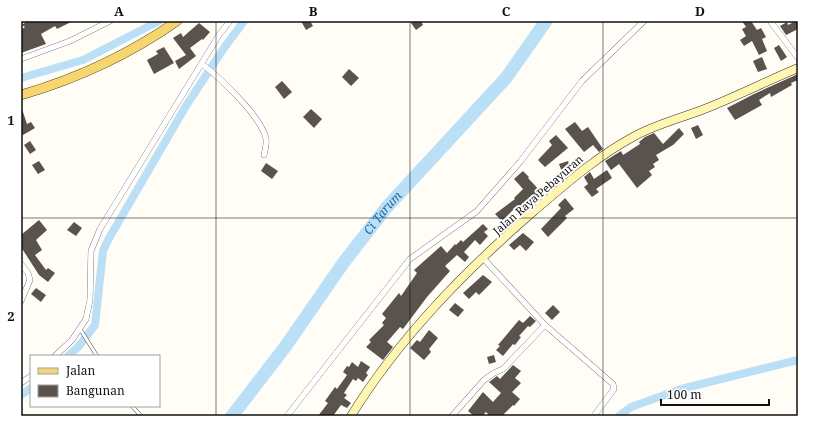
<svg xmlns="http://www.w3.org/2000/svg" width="819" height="437" viewBox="0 0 819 437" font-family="'Noto Serif',serif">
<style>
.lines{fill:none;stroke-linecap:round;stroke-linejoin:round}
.canal{stroke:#b9e0f7;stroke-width:8}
.river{stroke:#b9e0f7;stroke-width:13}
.building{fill:#5a524d}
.lane-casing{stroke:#444;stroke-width:4}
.street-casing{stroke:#444;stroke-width:6}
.secondary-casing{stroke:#333;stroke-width:9}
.primary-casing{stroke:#222;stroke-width:10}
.lane{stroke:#fff;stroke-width:3}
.street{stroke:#fff;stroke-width:5.5}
.secondary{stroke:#fff6b0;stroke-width:8}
.primary{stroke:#f9d66b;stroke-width:9}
.grid{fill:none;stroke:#111;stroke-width:1;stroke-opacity:0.55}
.labels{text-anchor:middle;stroke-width:4;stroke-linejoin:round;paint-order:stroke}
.street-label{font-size:11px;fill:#111;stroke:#fff}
.water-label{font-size:12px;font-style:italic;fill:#1768a6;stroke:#fff}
.neatline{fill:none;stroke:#111;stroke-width:1.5}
.grid-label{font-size:13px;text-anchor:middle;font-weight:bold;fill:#111}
</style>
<rect width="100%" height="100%" fill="#fffdf5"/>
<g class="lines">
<!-- canal -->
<g class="canal">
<path d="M21,78l62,-18 76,-39"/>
<path d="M68,356l11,-10 16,-21 8,-74 5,-11 78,-134 38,-58 20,-27"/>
<path d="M21,395l10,-7"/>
<path d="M619,416l12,-9 50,-18 117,-29"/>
</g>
<!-- river -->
<path class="river" id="s1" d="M232,416l53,-69 59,-85 42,-54 120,-130 40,-57"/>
</g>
<!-- building -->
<g class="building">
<path d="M27,21h46l-16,8 -2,-3 -14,8 5,10 -25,9v-23l4,-3 -3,-2z"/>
<path d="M301,21h9l3,5 -7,4z"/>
<path d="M415,21h6l2,4 -7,5 -5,-7z"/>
<path d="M742,21h9l6,9 4,-2 5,9 -4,2 5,12 -8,4 -7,-14 -8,5 -4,-6 6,-4 -4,-7 4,-2z"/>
<path d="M796,21h2v8l-12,6 -6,-9 7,-4 1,3z"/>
<path d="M199,23l11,9 -7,8 -1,-1 -12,9 6,8 -17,13 -4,-8 11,-6 -13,-17 8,-5 2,4z"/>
<path d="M779,45l8,12 -6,4 -7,-13z"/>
<path d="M164,47l10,16 -20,11 -7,-14 11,-6 -2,-3z"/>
<path d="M762,57l5,12 -9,3 -5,-11z"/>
<path d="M349,69l10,9 -8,8 -9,-9z"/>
<path d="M798,74v6l-7,3 1,2 -21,12 -1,-4 -11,7 3,5 -27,15 -8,-12 27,-14z"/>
<path d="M282,81l10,11 -8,7 -9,-12z"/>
<path d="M22,109l5,15 4,-2 4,6 -12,7 -2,-3z"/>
<path d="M311,109l11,10 -8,9 -11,-11z"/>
<path d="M575,122l7,9 6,-4 15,22 -4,3 -6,-7 -9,7 -19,-23z"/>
<path d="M698,125l5,10 -7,4 -5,-11z"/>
<path d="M679,128l5,6 -11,11 -17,10 3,5 -6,4 2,3 -6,4 3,4 -15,13 -18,-24 -8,6 -6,-9 16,-10 2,4 17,-11 -1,-2 6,-5 9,-4 9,11z"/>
<path d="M556,135l12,13 -23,19 -7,-7 14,-15 -3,-4z"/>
<path d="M30,141l6,9 -6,4 -6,-9z"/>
<path d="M39,161l6,9 -7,4 -6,-9z"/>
<path d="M568,161l3,8 -9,3 -3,-8z"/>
<path d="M266,163l12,8 -6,8 -11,-8z"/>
<path d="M607,170l5,8 -16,11 3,3 -7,5 -8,-10 4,-3 -4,-7 6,-5 4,7z"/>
<path d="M523,171l6,6 -1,1 15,16 -8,8 -4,-4 -15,12 -1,-2 -13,13 -7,-7 20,-15 -1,-1 9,-9 -9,-10z"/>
<path d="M565,198l9,11 -9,7 2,2 -19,19 -7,-8 20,-21 -3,-3z"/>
<path d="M39,220l8,10 -11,10 6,10 -7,5 11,15 2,-2 7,5 -7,9 -9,-7 -18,-28v-12z"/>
<path d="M74,222l8,6 -6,8 -9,-6z"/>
<path d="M483,224l5,5 -4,3 4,4 -8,9 -5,-5 -11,12 5,5 -4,5 -8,-7 -12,11 5,5 -23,26 -24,32 -3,-2 -13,15 6,5 -10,13 -17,-13 5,-5 -2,-2 15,-15 -2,-2 4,-5 -4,-4 17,-21 2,3 16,-23 -3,-3 27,-24 6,7 8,-9 1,1 5,-5 2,2z"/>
<path d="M523,233l11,9 -8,9 -6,-6 -6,5 -5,-5z"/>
<path d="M483,275l9,7 -13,13 -3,-3 -7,7 -6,-6z"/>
<path d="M36,288l10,7 -5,7 -10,-8z"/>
<path d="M455,303l9,7 -6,7 -9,-7z"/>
<path d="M553,305l7,7 -8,8 -7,-7z"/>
<path d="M530,316l6,5 -6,6 -2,-1 -9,10 2,1 -6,8 -2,-1 -10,12 -7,-6 4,-4 -2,-1 21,-25 4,3z"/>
<path d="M429,330l9,8 -9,11 2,3 -7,8 -14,-12 7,-8 3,2z"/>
<path d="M494,355l2,7 -7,2 -2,-7z"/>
<path d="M361,361l9,6 -4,6 2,2 -5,7 -5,-4 -2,3 -3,-2 -9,14 3,2 -3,3 7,5 -4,5 -6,-3 -8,11h-15l10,-13 -3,-2 10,-14 2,2 10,-14 -4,-3 4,-6 2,1 3,-5 6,5z"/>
<path d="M513,365l8,6 -6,7 6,5 -9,9 8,7 -6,7 -1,-1 -11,11h-12l-4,-4 -4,4h-8l-6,-5 15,-19 10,10 8,-9 -12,-11 8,-6 3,3z"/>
</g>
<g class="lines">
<defs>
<g id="lane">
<path d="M80,329l17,27"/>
<path d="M132,406l9,10"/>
</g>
<g id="street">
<path d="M770,21l28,37"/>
<path d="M21,59l49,-18 40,-20"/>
<path d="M202,64c18,14 60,53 64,75 1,5 -1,11 -2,16"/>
<path d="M483,258l62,67 68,59 1,5 -20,27"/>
<path d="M21,264l7,9 2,7 -9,21"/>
<path d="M55,356l17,-16 14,-21 4,-19 1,-49 9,-22 119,-194 11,-14"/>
<path d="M21,383l10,-7"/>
<path d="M287,416l123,-157 67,-48 43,-49 62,-81 62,-60"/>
<path d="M452,416l32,-36 10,-7 9,-4 42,-44"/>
</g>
<path id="secondary" d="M351,416c48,-78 114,-145 183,-205 32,-27 62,-54 99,-74 23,-13 49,-19 74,-29 30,-12 60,-27 91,-40"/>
<path id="primary" d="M21,95c55,-16 109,-41 156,-74"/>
</defs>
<!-- lane casing -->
<use href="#lane" class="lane-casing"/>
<!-- street casing -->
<use href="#street" class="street-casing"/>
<!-- secondary casing -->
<use href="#secondary" class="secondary-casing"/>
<!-- primary casing -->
<use href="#primary" class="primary-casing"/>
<!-- lane -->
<use href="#lane" class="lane"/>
<!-- street -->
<use href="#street" class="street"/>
<!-- secondary -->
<use href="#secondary" class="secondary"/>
<!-- primary -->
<use href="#primary" class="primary"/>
</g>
<!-- grid -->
<path class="grid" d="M216,21v395M410,21v395M603,21v395M21,218h777"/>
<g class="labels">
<!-- street labels -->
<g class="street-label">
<text transform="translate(538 195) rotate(-41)" y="4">Jalan Raya Pebayuran</text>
</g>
<!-- water labels -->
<g class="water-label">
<text dy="4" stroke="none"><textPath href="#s1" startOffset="253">Ci Tarum</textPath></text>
</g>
</g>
<!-- border -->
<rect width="819" height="437" fill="none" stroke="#ffffff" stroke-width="44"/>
<!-- legend -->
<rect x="30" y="355" width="130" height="52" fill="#ffffff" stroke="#a0a0a0"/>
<rect x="38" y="368" width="20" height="6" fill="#f9d66b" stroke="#a0a0a0"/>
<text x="66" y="375" font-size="12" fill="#111111">Jalan</text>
<rect x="38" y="385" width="20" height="12" fill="#5a524d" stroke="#a0a0a0"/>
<text x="66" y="395" font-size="12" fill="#111111">Bangunan</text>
<!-- scale -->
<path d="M661 399v6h108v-6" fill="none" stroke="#111111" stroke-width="2"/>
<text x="667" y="399" font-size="12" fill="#111111" stroke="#ffffff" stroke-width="3" paint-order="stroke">100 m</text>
<rect x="22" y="22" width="775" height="393" class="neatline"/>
<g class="grid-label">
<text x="119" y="16">A</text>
<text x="313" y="16">B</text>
<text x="506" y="16">C</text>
<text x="700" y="16">D</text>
<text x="11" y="125">1</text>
<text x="11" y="321">2</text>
</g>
</svg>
